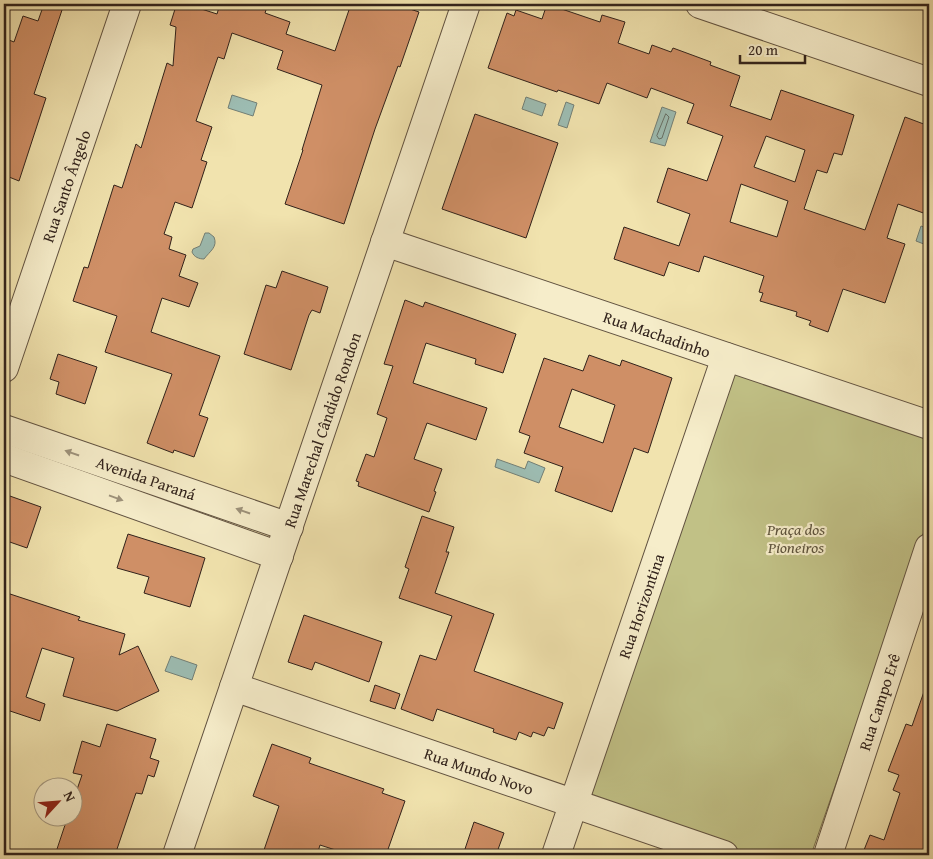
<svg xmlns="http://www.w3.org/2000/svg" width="933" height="859" viewBox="0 0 933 859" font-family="'Gentium Book Plus',serif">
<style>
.green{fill:#c1c186;stroke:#797250}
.water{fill:#9dbdb3;stroke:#727f76}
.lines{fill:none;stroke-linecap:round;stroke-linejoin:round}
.shore{stroke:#677067;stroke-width:1}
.building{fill:#cf8f66;stroke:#31221b;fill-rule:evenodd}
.minor-casing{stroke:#615240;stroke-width:30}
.minor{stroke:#f6edca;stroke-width:28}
.oneway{fill:#9d927b}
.labels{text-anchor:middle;stroke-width:4.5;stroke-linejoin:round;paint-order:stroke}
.street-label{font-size:16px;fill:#31221b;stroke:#f6edca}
.park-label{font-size:16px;font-style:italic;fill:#5c523b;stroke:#f6edca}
</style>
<rect width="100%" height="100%" fill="#f1e3ae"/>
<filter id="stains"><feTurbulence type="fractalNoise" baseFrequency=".004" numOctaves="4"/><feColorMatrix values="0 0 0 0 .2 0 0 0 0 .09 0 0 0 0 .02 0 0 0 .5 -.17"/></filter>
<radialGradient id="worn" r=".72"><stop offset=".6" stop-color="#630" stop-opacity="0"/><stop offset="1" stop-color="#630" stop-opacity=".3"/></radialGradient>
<!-- green -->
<path class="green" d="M729,364l200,68v85l-118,338h-69l-162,-55z"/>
<!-- water -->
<g class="water">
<path d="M232,95l25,8 -4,13 -25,-8z"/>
<path d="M526,97l20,7 -4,12 -20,-7z"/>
<path d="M566,102l8,3 -7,23 -9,-3z"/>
<path d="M662,107l14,5 -11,34 -15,-4z"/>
<path d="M921,226l8,3v17l-13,-5z"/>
<path d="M205,233h4l5,4c4,10 -4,14 -10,22 -5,0 -10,-2 -12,-7l1,-3 7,-3z"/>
<path d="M497,459l28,10 3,-8 17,7 -6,15 -44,-16z"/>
<path d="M171,656l26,9 -5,15 -27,-9z"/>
</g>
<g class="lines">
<!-- shore -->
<path class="shore" d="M666,114l3,3 -7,21 -3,1 -2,-3z"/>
</g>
<!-- building -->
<g class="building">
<path d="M44,4h20l-30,90 12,4 -27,83 -15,-6v-137l10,4 9,-26 15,5z"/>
<path d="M186,4l31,10 3,-10h48l-3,9 25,9 -4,12 49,17 16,-47h44l24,8 -19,55 -2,-1 -23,63 -31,95 -59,-20 18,-54h-1l20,-65 -45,-16 6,-18 -51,-18 -8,26 -6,-2 -22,64 16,6 -11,33 6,2 -15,46 -17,-6 -11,32 8,3 -3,12 17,6 -7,21 19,7 -9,24 -27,-9 -11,34 69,24 -21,59 9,3 -14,39 -20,-7 -1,3 -26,-10 25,-69 -67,-22 12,-36 -44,-15 11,-34 4,1 26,-83 8,3 14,-44 5,4 26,-85 6,3 3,-39 -6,-2 6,-19 8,3z"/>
<path d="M547,4l53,18 2,-7 23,7 -7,21 31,11 3,-9 19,7 2,-4 38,14 -1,3 30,11 -10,30 41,14 10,-30 73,25 -12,40 -8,-2 -7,20 -10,-3 -13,39 61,21 40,-113 24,9v89l-31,-11 -11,34 18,6 -20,59 -42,-14 -15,43 -19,-7 2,-4 -15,-5 1,-4 -37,-11 3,-8 -4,-1 5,-16 -60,-20 -5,16 -30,-10 -5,14 -50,-17 10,-32 55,19 11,-32 -33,-12 11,-34 39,13 16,-45 -36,-13 7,-19 -43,-16 -4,10 -40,-15 -8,21 -41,-14 -1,2 -69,-24 19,-55 7,3 2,-6 26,9zM766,136l39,14 -10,32 -41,-15zM741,184l47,17 -11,36 -47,-15z"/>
<path d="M475,114l83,29 -32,95 -84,-29z"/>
<path d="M282,271l46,16 -8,26 -8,-3 -3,5 -18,55 -47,-16 22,-69 10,3z"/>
<path d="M405,300l18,7 2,-5 91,32 -13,39 -28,-9 1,-5 -50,-16 -13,40 74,25 -11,32 -49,-17 -13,36 28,10 -8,22 2,1 -7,20 -71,-26 1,-4 -3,-1 10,-27 8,3 13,-39 -10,-4 16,-48 -9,-2z"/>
<path d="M58,354l39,13 -12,37 -29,-10 3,-12 -9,-3z"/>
<path d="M589,355l31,11 2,-6 50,18 -24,75 -14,-5 -22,64 -57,-21 8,-24 -39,-14 6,-17 -11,-4 25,-74 39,13zM572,389l43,16 -12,38 -44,-16z"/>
<path d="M7,495l34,12 -14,41 -23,-8v-36z"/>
<path d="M422,516l32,11 -8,25h3l-14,41 59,21 -20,57 89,32 -9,26 -6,-2 -4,9 -11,-4 -2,5 -12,-5 -3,8 -23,-8 1,-3 -57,-20 -4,12 -32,-12 19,-54 16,5 16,-44 -53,-18 10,-29 -4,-2z"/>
<path d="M128,534l77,24 -15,49 -46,-14 5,-16 -32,-9z"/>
<path d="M4,592l76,25 -2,3 47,14 -6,21 19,-9 21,45 -42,20 -54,-15 11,-38 -32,-10 -16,49 19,7 -5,17 -36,-12z"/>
<path d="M304,615l78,27 -13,40 -54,-20 -3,8 -24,-8z"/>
<path d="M927,683l2,1v171h-67l8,-20 14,5 16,-47 -7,-3 6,-15 -11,-4 18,-47 6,2z"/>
<path d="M375,685l25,9 -5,15 -25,-8z"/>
<path d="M107,724l49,15 -6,19 9,3 -5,16 -6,-2 -6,19 -6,-1 -21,62h-60l13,-39h4v-12l10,-29 -9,-2 9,-32 18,6z"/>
<path d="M272,744l39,14 -2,5 75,26 -2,4 23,8 -19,54h-35l-31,-10 -3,10h-38l-15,-5 15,-44 -26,-10z"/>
<path d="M474,822l30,11 -8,22h-33z"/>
</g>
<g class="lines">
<defs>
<g id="minor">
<path d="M700,4l229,78"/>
<path d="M385,242l544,183"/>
<path d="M4,368l123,-364"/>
<path d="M4,429l285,98"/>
<path d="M4,458l275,98"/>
<path d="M234,687l490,168"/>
<path d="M177,855l289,-851"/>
<path d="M556,855l170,-498"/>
<path d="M828,855l101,-307"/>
</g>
</defs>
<!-- minor casing -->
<use href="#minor" class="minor-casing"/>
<!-- minor -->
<use href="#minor" class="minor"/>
</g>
<!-- one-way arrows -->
<defs><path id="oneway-solid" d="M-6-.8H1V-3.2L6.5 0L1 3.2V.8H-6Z" transform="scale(1.25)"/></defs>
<g class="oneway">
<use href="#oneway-solid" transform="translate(72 453) rotate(-161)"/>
<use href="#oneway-solid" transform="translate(116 498) rotate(20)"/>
<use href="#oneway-solid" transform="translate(243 511) rotate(-161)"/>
</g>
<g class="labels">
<!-- street labels -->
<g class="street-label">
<text transform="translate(66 186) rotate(-71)" y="6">Rua Santo Ângelo</text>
<text transform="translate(657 334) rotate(19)" y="6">Rua Machadinho</text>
<text transform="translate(322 430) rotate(-71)" y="6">Rua Marechal Cândido Rondon</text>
<text transform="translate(146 478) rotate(19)" y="6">Avenida Paraná</text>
<text transform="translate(641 606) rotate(-71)" y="6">Rua Horizontina</text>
<text transform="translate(879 702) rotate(-72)" y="6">Rua Campo Erê</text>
<text transform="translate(479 771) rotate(19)" y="6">Rua Mundo Novo</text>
</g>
<!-- park labels -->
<g class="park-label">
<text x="796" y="535">Praça dos<tspan x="796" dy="18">Pioneiros</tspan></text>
</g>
</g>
<!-- margin -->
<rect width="933" height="859" fill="none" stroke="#f1e3ae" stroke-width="20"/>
<rect x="5" y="5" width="923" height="849" fill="none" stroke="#31221b" stroke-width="2.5"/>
<rect x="10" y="10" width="913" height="839" fill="none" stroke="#31221b"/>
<!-- north arrow -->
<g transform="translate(58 802) rotate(64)"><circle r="24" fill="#f6edca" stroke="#a79c84"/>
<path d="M0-4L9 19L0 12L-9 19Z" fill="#8f2418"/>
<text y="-8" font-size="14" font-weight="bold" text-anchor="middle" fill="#31221b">N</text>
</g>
<!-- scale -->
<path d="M740 55v8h65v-8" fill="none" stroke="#31221b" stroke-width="2.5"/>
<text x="748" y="55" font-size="15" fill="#31221b" stroke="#f6edca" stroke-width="4" paint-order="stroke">20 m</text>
<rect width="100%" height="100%" filter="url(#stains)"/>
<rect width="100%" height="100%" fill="url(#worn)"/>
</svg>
